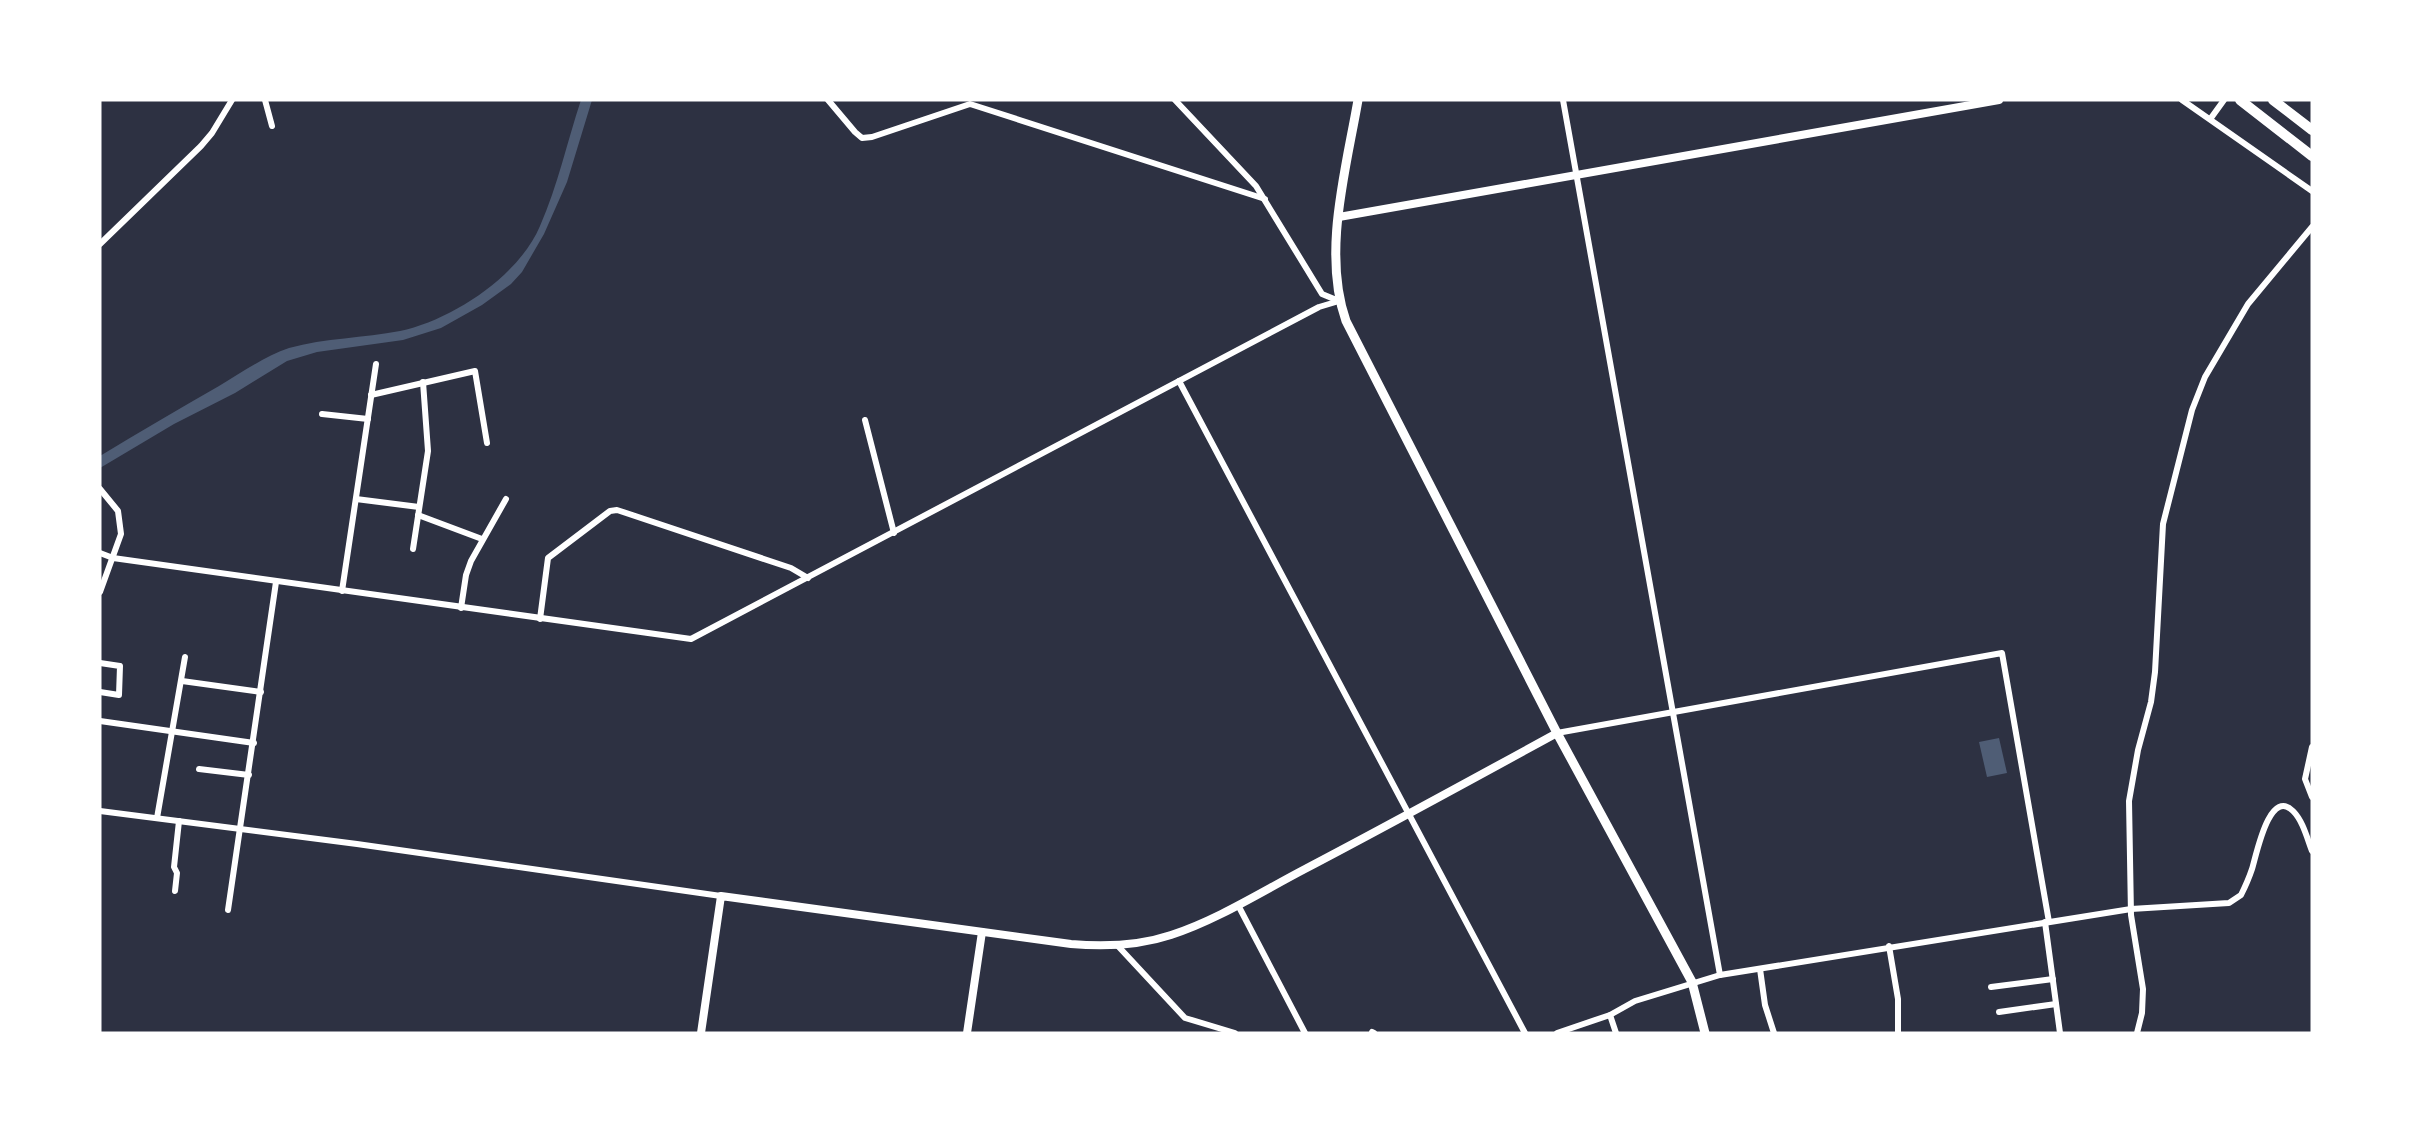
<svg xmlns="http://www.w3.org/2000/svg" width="2412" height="1133" viewBox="0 0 2412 1133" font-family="'PT Sans',sans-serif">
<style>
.water{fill:#4f5d75}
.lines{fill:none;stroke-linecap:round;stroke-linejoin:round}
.minor{stroke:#fff;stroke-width:6}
.tertiary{stroke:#fff;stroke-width:8}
.secondary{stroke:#fff;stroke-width:9}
.motorway{stroke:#fff;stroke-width:10}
</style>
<rect width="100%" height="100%" fill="#2d3142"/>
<!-- water -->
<g class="water">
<path d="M581,100h11l-25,82 -23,52 -22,38 -11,12 -29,21 -41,23 -38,12 -86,12 -30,9 -52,32 -61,31 -74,44v-12c39,-24 79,-47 119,-70 22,-13 46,-30 70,-38 36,-10 75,-10 111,-17 52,-11 119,-55 140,-105 18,-41 27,-84 41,-126z"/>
<path d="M1999,738l8,35 -20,4 -8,-35z"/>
</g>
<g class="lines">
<!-- minor -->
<g class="minor">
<path d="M265,100l7,26"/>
<path d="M828,100l27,32 7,6 10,-1 98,-33 295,95"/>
<path d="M1175,100l81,86 66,108 17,7"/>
<path d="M1563,100l157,875"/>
<path d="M2182,100l130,91"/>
<path d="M2211,118l13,-18"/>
<path d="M100,244l101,-98 11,-13 20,-33"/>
<path d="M1179,381l346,652"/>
<path d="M371,395l104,-24 12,72"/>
<path d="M322,414l46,5"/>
<path d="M865,420l29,113"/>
<path d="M100,489l18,22 3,23 -21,58"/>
<path d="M356,499l63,8"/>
<path d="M418,515l64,24"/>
<path d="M413,549l15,-98 -5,-69"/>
<path d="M100,553l13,5 578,81 628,-332 20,-6"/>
<path d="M342,591l34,-227"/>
<path d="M461,608l5,-33 5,-14 35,-62"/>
<path d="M540,619l8,-61 62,-47 7,-1 174,58 17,10"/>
<path d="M100,663l20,3 -1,29 -19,-3"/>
<path d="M182,681l79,11"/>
<path d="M100,721l154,22"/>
<path d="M1557,733l445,-80 47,269"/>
<path d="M2312,747l-7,32 7,18"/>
<path d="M199,769l50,6"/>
<path d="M100,811l257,33 364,52"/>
<path d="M157,818l28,-161"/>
<path d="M175,891l2,-18 -3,-6 5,-46"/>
<path d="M1238,905l67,128"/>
<path d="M228,910l48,-328"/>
<path d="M2045,922l15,111"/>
<path d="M1117,945l68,73 50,15"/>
<path d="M1889,946l9,53v34"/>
<path d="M1760,969l5,36 9,28"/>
<path d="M1991,987l62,-8"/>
<path d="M1999,1012l57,-8"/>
<path d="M1610,1015l6,18"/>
<path d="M1372,1032l2,1"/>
<path d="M1557,1033l53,-18 25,-14 85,-26 411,-66 98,-6 12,-8c4,-8 8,-17 11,-26 4,-12 17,-82 41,-58 10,10 14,27 19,40"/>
<path d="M2137,1033l5,-20 1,-24 -12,-74 -2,-114 9,-51 13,-48 4,-30 8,-148 29,-114 13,-33 43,-73 64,-77"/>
</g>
<!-- tertiary -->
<g class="tertiary">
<path d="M1339,217l660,-117"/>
<path d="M701,1033l20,-137 350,48c34,3 67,2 100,-9 46,-15 90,-43 134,-66 84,-44 168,-90 252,-136"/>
<path d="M967,1033l15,-101"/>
</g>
<!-- secondary -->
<path class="secondary" d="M1358,100c-12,70 -36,153 -12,221l211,412 135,249 13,51"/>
<!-- motorway -->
<g class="motorway">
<path d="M2240,100l72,56"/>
<path d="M2273,100l39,30"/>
</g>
</g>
<!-- border -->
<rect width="2412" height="1133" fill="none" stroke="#ffffff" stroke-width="203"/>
</svg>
